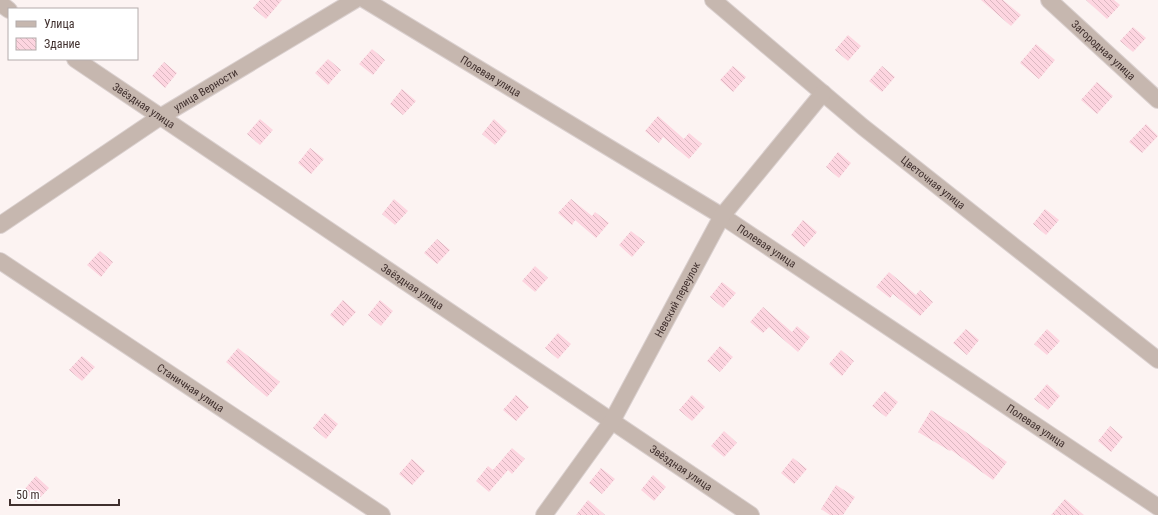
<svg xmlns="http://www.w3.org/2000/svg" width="1158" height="515" viewBox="0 0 1158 515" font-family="'Roboto Condensed',sans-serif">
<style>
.building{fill:url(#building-back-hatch)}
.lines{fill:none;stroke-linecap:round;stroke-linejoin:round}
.street-casing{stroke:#dad0cf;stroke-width:18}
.street{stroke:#c6b7af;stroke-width:16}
.labels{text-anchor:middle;stroke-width:3;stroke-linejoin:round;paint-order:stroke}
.street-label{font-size:11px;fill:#40302e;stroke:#fff}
</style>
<defs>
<pattern id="building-back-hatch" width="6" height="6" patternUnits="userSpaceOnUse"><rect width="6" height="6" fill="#fdd5e0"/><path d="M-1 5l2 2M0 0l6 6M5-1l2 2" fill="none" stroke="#dab7c0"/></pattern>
</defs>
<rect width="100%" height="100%" fill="#fcf3f2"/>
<!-- building -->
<g class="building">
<path d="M260,0h22l-16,19 -13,-11z"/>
<path d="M981,0h22l18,15 -10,11z"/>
<path d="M1086,0h28l6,5 -13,14z"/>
<path d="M1133,27l13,11 -13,14 -13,-11z"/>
<path d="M848,35l13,11 -13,15 -13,-11z"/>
<path d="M1036,44l19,16 -16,19 -19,-16z"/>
<path d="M372,49l13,11 -12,15 -14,-11z"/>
<path d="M328,59l13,11 -13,15 -13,-12z"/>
<path d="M164,62l13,11 -12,15 -13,-12z"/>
<path d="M733,66l13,11 -13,15 -13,-12z"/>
<path d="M882,66l13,11 -13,15 -13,-11z"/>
<path d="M1097,82l16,14 -16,18 -16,-14z"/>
<path d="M402,89l14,12 -13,14 -13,-11z"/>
<path d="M658,116l26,23 5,-6 13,11 -13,15 -26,-22 -4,6 -14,-12z"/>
<path d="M260,119l13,11 -13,15 -13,-11z"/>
<path d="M494,119l13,12 -12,14 -13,-11z"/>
<path d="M1146,124l12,12 -16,17 -13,-11z"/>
<path d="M310,148l14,11 -13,15 -13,-11z"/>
<path d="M838,152l13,11 -12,15 -13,-11z"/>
<path d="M394,199l14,12 -13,14 -13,-11z"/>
<path d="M571,199l21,17 3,-4 14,11 -13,15 -21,-18 -3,5 -14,-12z"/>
<path d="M1045,209l14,11 -13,15 -13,-11z"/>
<path d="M803,220l14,12 -13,15 -13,-12z"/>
<path d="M631,231l14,11 -13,15 -13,-12z"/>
<path d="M437,239l13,11 -13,14 -13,-11z"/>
<path d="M100,251l13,11 -12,15 -14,-12z"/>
<path d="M535,266l13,12 -13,14 -13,-11z"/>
<path d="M889,272l27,23 4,-5 13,12 -13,14 -27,-22 -3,4 -14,-11z"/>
<path d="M722,282l14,11 -13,15 -13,-11z"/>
<path d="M343,300l13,12 -13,14 -13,-11z"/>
<path d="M380,300l13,11 -12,15 -13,-11z"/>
<path d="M763,307l29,25 5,-6 13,11 -12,15 -29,-25 -6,6 -13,-11z"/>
<path d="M966,329l13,11 -12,15 -14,-12z"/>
<path d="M1047,329l13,12 -13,14 -13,-11z"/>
<path d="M558,333l13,11 -13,15 -13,-11z"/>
<path d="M720,346l13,11 -13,15 -13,-11z"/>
<path d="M238,348l42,34 -13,15 -41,-35z"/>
<path d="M841,350l13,11 -12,15 -13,-12z"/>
<path d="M82,356l13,11 -13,14 -13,-11z"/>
<path d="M1047,384l13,12 -12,14 -14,-11z"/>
<path d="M885,391l13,11 -12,15 -14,-11z"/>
<path d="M516,395l13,12 -13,14 -13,-11z"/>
<path d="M692,395l13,12 -13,14 -13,-11z"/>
<path d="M931,410l32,20 44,32 -14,18 -42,-30 -1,1 -32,-19z"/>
<path d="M325,413l13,11 -12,15 -13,-11z"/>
<path d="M1110,426l13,11 -12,15 -13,-11z"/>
<path d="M724,431l13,12 -13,14 -13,-11z"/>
<path d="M512,448l13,11 -13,15 -4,-4 -19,22 -13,-11 12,-15 5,4z"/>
<path d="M793,458l14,11 -13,15 -13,-11z"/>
<path d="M412,459l13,12 -13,14 -13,-11z"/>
<path d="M601,468l14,11 -13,15 -13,-11z"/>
<path d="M653,475l13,12 -12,14 -13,-11z"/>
<path d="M36,476l13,12 -13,14 -13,-11z"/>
<path d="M836,485l19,12 -12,18h-13l-9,-6z"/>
<path d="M1065,499l19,16h-33z"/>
<path d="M588,500l17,15h-29z"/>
</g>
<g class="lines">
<defs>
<g id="street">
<path id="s1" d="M365,0l357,216 436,291"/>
<path id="s2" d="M713,0l150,127 295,233"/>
<path id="s3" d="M1049,0l109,100"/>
<path d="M0,3l9,7"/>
<path id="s4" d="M75,59l676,456"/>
<path id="s5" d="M0,225l160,-108 195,-117"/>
<path id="s6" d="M0,261l382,254"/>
<path id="s7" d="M544,515l68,-94 110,-205 101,-123"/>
</g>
</defs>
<!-- street casing -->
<use href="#street" class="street-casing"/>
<!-- street -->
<use href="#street" class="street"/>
</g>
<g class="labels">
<!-- street labels -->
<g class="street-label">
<text dy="4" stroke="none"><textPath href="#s3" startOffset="74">Загородная улица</textPath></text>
<text dy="4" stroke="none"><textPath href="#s1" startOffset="147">Полевая улица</textPath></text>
<text dy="4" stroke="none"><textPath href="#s5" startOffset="246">улица Верности</textPath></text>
<text dy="4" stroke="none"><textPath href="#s4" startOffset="83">Звёздная улица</textPath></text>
<text dy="4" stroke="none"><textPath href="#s2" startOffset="286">Цветочная улица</textPath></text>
<text dy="4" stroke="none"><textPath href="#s1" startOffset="471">Полевая улица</textPath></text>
<text dy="4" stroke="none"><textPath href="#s4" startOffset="407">Звёздная улица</textPath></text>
<text dy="4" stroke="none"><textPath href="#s7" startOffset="254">Невский переулок</textPath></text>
<text dy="4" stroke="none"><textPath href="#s6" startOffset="229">Станичная улица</textPath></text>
<text dy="4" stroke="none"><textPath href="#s1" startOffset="795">Полевая улица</textPath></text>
<text dy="4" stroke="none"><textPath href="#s4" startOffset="731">Звёздная улица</textPath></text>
</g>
</g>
<!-- legend -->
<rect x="8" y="8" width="130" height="52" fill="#ffffff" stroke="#b3acab"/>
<rect x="16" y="21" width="20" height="6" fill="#c6b7af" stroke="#b3acab"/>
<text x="44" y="28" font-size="12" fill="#40302e">Улица</text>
<rect x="16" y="38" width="20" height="12" fill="url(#building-back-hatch)" stroke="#b3acab"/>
<text x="44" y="48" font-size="12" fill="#40302e">Здание</text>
<!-- scale -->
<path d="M10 499v6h109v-6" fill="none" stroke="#40302e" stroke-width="2"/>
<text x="16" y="499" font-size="12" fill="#40302e" stroke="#ffffff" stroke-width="3" paint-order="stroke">50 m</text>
</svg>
